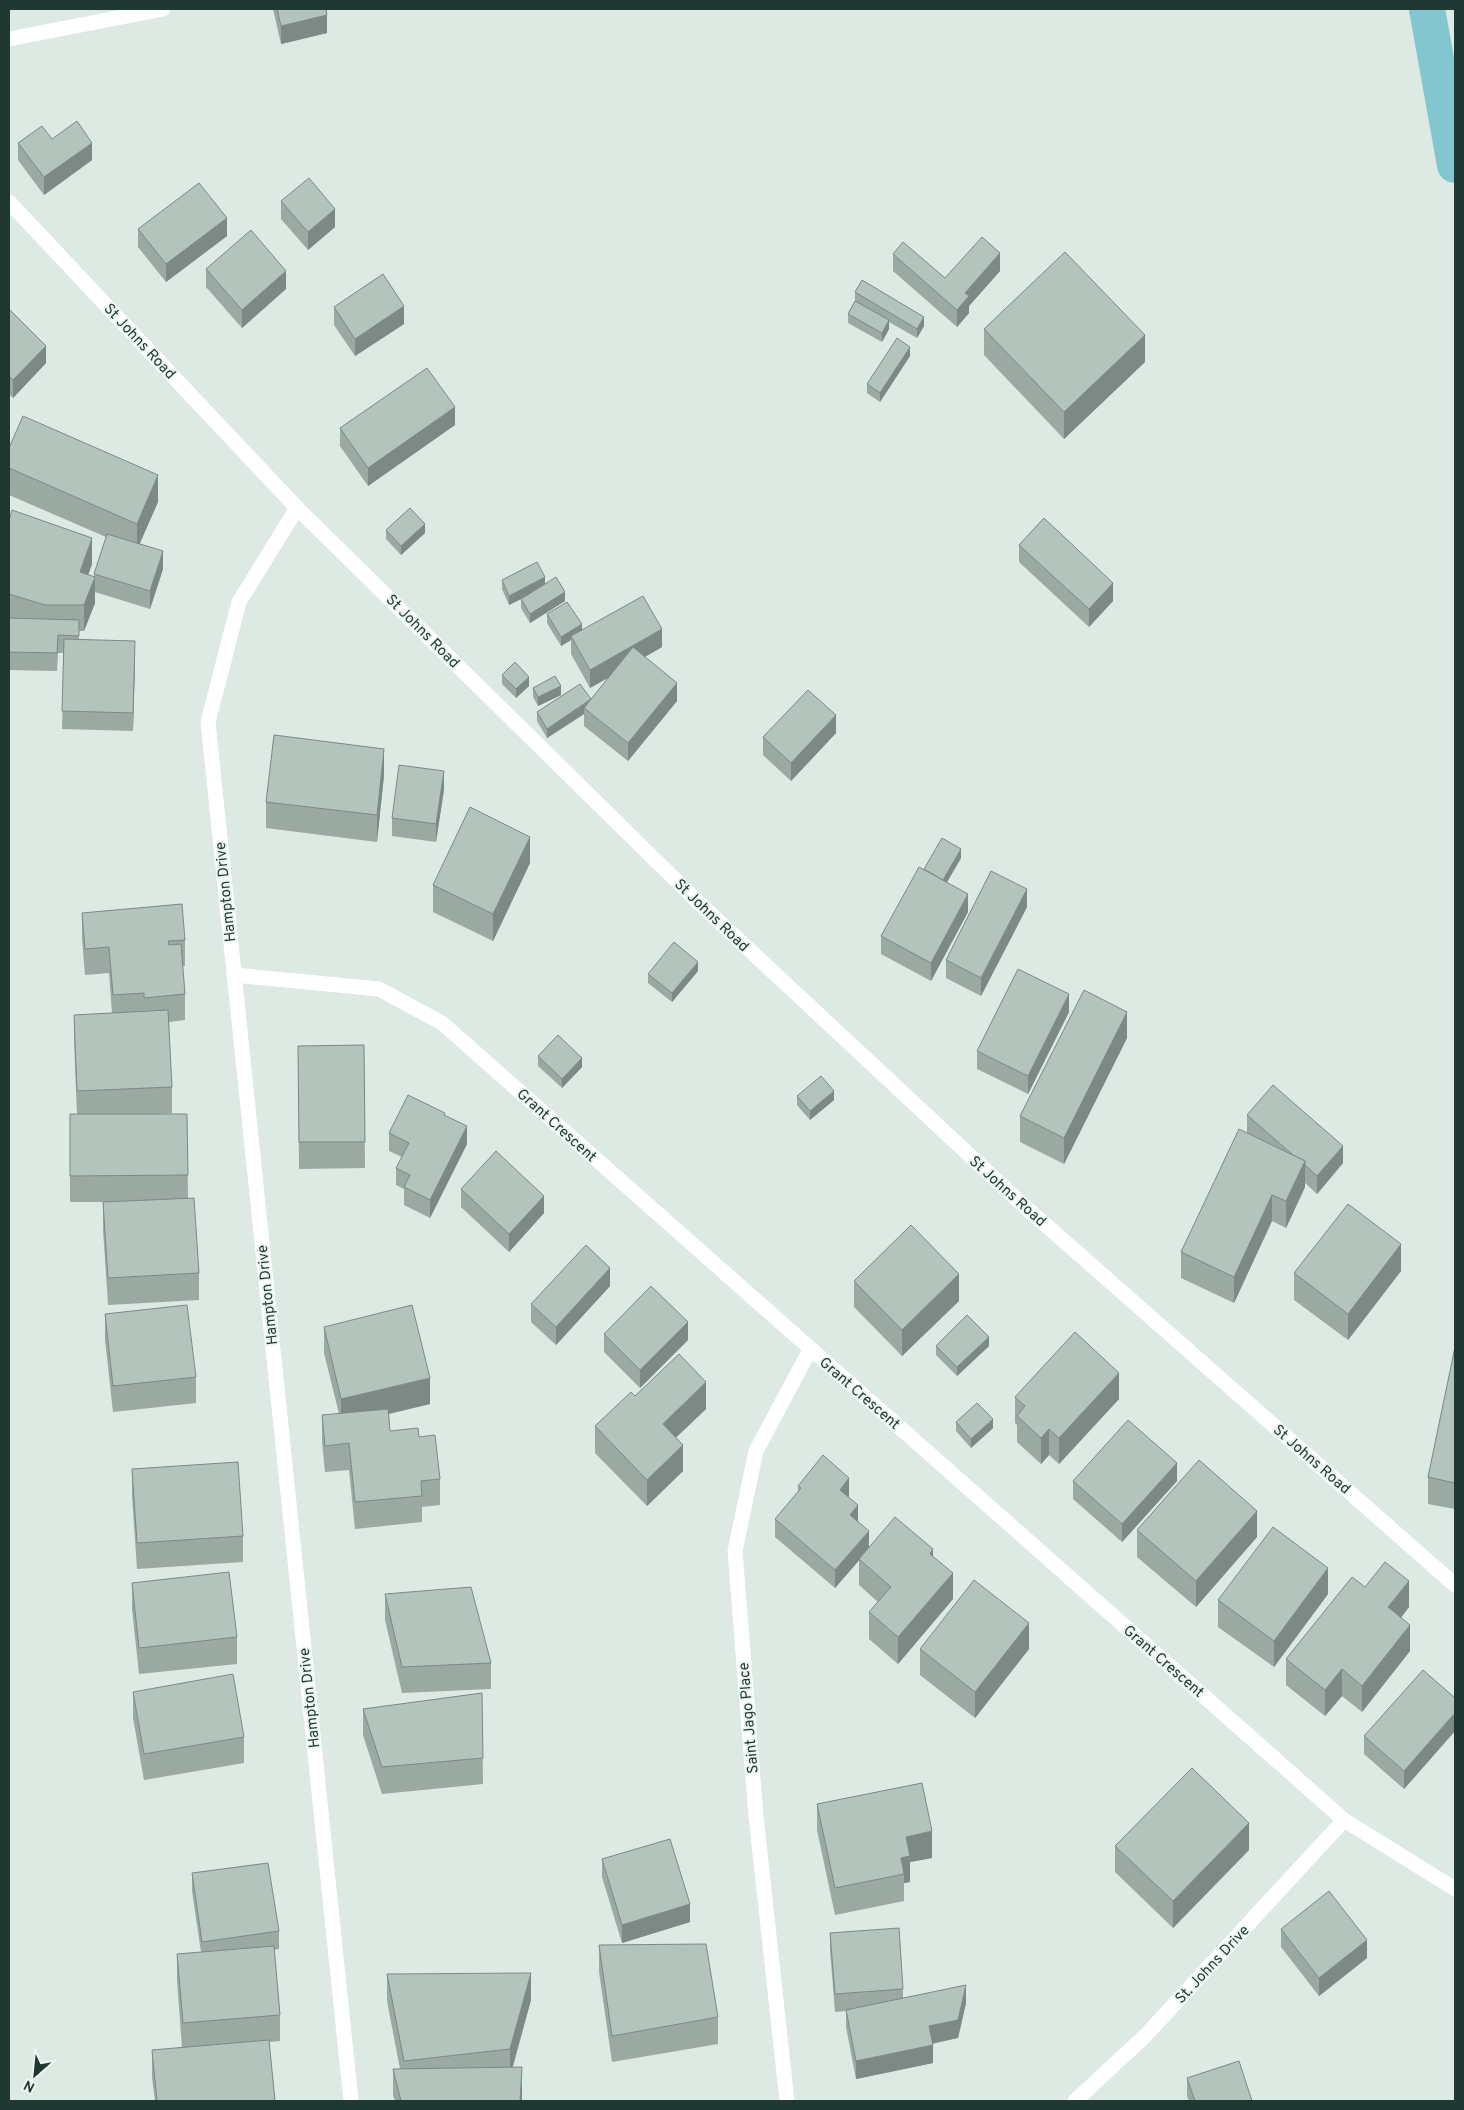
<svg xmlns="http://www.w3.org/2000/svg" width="1464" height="2110" viewBox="0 0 1464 2110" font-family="Overpass,sans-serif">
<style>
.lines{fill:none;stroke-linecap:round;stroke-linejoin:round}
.canal{stroke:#84c6cf;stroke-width:36}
.minor{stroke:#fff;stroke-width:15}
.wall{fill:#9aa9a2}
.shaded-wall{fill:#7d8984}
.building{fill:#b3c4bc;stroke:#7d8984}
.labels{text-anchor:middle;stroke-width:4;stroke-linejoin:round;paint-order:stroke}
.street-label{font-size:15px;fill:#1f3831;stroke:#edf6f1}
</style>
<rect width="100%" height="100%" fill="#dde9e3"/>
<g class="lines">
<!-- canal -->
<path class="canal" d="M1427,9l28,156"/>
<!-- minor -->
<g class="minor">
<path d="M9,39l154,-30"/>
<path d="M9,202l288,306 401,394 325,303 432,380"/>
<path d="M297,508l-58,94 -31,120 143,1379"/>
<path d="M234,975l145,14 63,34 902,797 111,69"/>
<path d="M787,2101l-31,-285 -21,-265 21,-100 54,-101"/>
<path d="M1075,2101l70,-65 199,-216"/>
</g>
</g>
<!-- wall -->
<g class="wall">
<path d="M273,9h53l1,24 -46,11z"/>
<path d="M52,139l40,21 -48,35 -26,-35v-17z"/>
<path d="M281,201l54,26 -27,23 -27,-31z"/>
<path d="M138,229l89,7 -61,46 -28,-35z"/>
<path d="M893,254l52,24 55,-7 -31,35v7l-12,14 -64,-56z"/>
<path d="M206,269l80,20 -44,39 -36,-41z"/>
<path d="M855,292l69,34 -7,12 -28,-16v7l-7,13 -34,-19v-9l7,-13z"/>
<path d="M334,307l70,17 -49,32 -21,-31z"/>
<path d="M9,309l37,54 -33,35 -4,-4z"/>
<path d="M984,329l161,33 -81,77 -80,-84z"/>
<path d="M910,356l-30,46 -13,-9v-9z"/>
<path d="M455,425l-87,61 -28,-40v-18z"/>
<path d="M9,448l149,54 -19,42 24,25 -13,40 -55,-17v11l-11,28h-5v8l56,20 -2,72 -71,-2 2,-76h-6l-1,18 -48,-1v-150l83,44 -4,11 6,2v-3l12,-37 -97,-42z"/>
<path d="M386,530l39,3 -24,22 -15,-16z"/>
<path d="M1019,545l94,56 -24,26 -70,-65z"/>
<path d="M502,580l43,4 20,17 -35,22 -9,-15v-9l-12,6 -7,-16z"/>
<path d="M547,614l35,16 80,17 -17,10 32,44 -49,60 -44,-35v-12l-37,24 -10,-17v-9l54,-13 17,-21 -18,10 -19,-34v-14l-10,6 -14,-23z"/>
<path d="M502,675l27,11 -13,12 -14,-14z"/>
<path d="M533,688l28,7 -23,11 -5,-9z"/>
<path d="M836,733l-45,48 -28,-26v-18z"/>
<path d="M384,775l-7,67 -111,-14v-26z"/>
<path d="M444,789l-8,53 -44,-6v-18z"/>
<path d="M961,858l-14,24 21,30 -37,69 -50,-27v-18l43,-66z"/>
<path d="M530,863l-37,78 -60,-29v-27z"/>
<path d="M1027,907l-46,89 -35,-18v-18z"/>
<path d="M82,913l103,27v26h-3l3,28v26l-16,2 3,65v26l-15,1h30l1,84 11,75v27l-91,5 -5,-76v-27h12h-45v-88h7l-3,-73v-26l38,-2 -3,-40 -24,2 -3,-36z"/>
<path d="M698,971l-26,31 -24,-19v-9z"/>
<path d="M1069,1012l-41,82 -51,-25v-18z"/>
<path d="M1127,1038l-63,126 -44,-22v-26z"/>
<path d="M364,1045l1,123 -66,1 -1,-123z"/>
<path d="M538,1056l44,11 -20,21 -24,-22z"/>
<path d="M797,1096l37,4 -24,20 -13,-15z"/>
<path d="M1247,1115l96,48 -26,31 -12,-11v4l-19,41 -14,-7 -38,82 -53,-25v-26l66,-119z"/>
<path d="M445,1116l22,28 -37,74 -26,-13v-16l-8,-4v-17l6,-11 -13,-6v-18z"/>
<path d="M461,1189l83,24 -35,39 -48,-45z"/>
<path d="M1401,1271l-53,69 -54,-40v-27z"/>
<path d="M854,1281l105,20 -57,55 -48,-49z"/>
<path d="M610,1286l-54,59 -25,-23v-18z"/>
<path d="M105,1314l91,63v26l-83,9 -8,-72z"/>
<path d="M324,1327l106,77 -41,10 1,17 29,6 21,42v26l-18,2v15l-67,7 -6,-59 -24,2 -3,-30v-27l17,-1 -15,-61z"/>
<path d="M604,1334l84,6 -48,48 -36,-36z"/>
<path d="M936,1346h53l-32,30 -21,-21z"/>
<path d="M1455,1347v162l-27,-5v-27z"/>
<path d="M635,1396l71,13 -30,28 7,34 -36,35 -52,-53v-27z"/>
<path d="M1015,1397l104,2 -60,65 -10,-9 -8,9 -24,-22v-17l-2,-2z"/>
<path d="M956,1422l37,6 -22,20 -15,-17z"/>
<path d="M132,1469l111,67v26l-106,7 -5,-73z"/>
<path d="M1073,1481h104l-55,61 -49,-43z"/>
<path d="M798,1486l51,10 -1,1 21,50 64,10 20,42 -55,65 -29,-25v-27l9,-10 -19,-17v-25l-24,28 -60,-51v-18l23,-27z"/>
<path d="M1137,1530l120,7 -61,70 -59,-50z"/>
<path d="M132,1583l105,54v27l-98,10 -7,-65z"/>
<path d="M1365,1587l44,20 -8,11 9,33 -48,61 -20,-16 -17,20 -39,-31v-26z"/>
<path d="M385,1594l106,69v26l-89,4 -17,-73z"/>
<path d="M1328,1594l-54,73 -56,-40v-27z"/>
<path d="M920,1649h109l-54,69 -55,-43z"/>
<path d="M133,1692l111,45v26l-100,17 -11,-62z"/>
<path d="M482,1693l1,91 -101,10 -19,-59v-26z"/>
<path d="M1455,1698v33l-51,58 -40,-35v-18z"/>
<path d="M817,1804l115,54 -22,4v20l-6,1v18l-69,14 -18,-85z"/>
<path d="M1115,1846l134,4 -76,78 -58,-56z"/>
<path d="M602,1859l88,63 -68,21 -20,-66z"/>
<path d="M192,1873l87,58v18l-5,1 6,65v26l-11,1 6,59h-120l-3,-24v-27l30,-2 -5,-68v-26l24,-2 -9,-61z"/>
<path d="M1281,1929l86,29 -48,38 -38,-49z"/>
<path d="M830,1933l73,56v9l63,5 -8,35 -26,6 1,19 -77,16 -10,-52v-16l-11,1 -5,-62z"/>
<path d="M599,1945l119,72v27l-106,18 -13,-90z"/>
<path d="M387,1974l144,26 -18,67 9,26v8h-127l-2,-6v-26h7l-13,-68z"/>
<path d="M1187,2078l65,23h-63l-2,-5z"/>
</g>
<!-- shaded-wall -->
<g class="shaded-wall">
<path d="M327,15v18l-46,11v-18z"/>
<path d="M92,143v17l-48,35v-18z"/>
<path d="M10,149v9l-1,1v-9z"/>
<path d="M335,209v18l-27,23v-18z"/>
<path d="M227,218v18l-61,46v-18z"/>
<path d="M1000,253v18l-31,35v7l-12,14v-17l8,-17z"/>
<path d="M286,271v18l-44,39v-18z"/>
<path d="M404,306v18l-49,32v-17z"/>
<path d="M924,317v9l-7,12v-9z"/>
<path d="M889,320v9l-7,13v-9z"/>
<path d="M1145,335v27l-81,77v-27z"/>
<path d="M46,346v17l-33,35v-18z"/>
<path d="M910,347v9l-30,46v-9z"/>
<path d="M455,407v18l-87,61v-18z"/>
<path d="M158,475v27l-21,48v-26z"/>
<path d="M425,524v9l-24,22v-9z"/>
<path d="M92,538v26l-12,34v-26z"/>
<path d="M163,551v18l-13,40v-18z"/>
<path d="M95,577v26l-11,28v-26z"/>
<path d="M545,577v10l-36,18v-9z"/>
<path d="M1113,583v18l-24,26v-18z"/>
<path d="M565,592v9l-35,22v-9z"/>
<path d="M582,624v9l-11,3v4l-10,6v-9z"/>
<path d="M662,629v18l-72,41v-18z"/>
<path d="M135,641v18l-2,72v-18z"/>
<path d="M529,677v9l-13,12v-9z"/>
<path d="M677,683v18l-49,60v-18z"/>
<path d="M561,686v9l-23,11v-9z"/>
<path d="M591,700l-7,8v6l-37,24v-9z"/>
<path d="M836,715v18l-45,48v-18z"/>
<path d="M384,749v26l-7,67v-27z"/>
<path d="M444,771v18l-8,53v-18z"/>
<path d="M530,837v26l-37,78v-27z"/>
<path d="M961,849v9l-18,31v-9z"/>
<path d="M1027,889v18l-46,89v-18z"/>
<path d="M968,894v18l-37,69v-18z"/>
<path d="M698,962v9l-26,31v-9z"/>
<path d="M1069,994v18l-41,82v-18z"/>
<path d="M1127,1012v26l-63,126v-26z"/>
<path d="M582,1058v9l-20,21v-9z"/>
<path d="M834,1091v9l-24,20v-9z"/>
<path d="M467,1126v18l-37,74v-18z"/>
<path d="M1343,1146v17l-26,31v-18z"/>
<path d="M1305,1161v26l-19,41v-27z"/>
<path d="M1272,1195v26l-38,82v-26z"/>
<path d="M544,1196v17l-35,39v-18z"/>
<path d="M1401,1244v27l-53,69v-26z"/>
<path d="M610,1268v18l-54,59v-18z"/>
<path d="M959,1274v27l-57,55v-26z"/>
<path d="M688,1322v18l-48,48v-18z"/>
<path d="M989,1337v9l-32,30v-9z"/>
<path d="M1119,1373v26l-60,65v-26z"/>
<path d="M430,1378v26l-89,21v-26z"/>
<path d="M706,1382v27l-43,41v-26z"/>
<path d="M993,1419v9l-22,20v-9z"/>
<path d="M1049,1429v26l-8,9v-26z"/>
<path d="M683,1445v26l-36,35v-26z"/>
<path d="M1177,1463v18l-55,61v-18z"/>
<path d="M849,1478v18l-9,12v-18z"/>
<path d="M858,1505v18l-8,-8z"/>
<path d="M1257,1511v26l-61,70v-26z"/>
<path d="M869,1531v18l-34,39v-18z"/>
<path d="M933,1549v26l-3,-21z"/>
<path d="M1328,1568v26l-54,73v-26z"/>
<path d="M953,1573v26l-55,65v-27z"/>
<path d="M1409,1581v26l-21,27v-27z"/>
<path d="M1029,1623v26l-54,69v-26z"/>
<path d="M1410,1625v26l-48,61v-26z"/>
<path d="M1342,1669v27l-17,20v-26z"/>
<path d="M1455,1713v18l-51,58v-18z"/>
<path d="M1249,1823v27l-76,78v-27z"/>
<path d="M932,1831v27l-22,4v20l-6,1v-9l-3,-16 5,-21z"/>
<path d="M690,1904v18l-68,21v-18z"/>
<path d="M1367,1940v18l-48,38v-18z"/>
<path d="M531,1973v27l-21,75v-26z"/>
<path d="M966,1985v18l-8,35 -29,6v-18z"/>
<path d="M933,2045v18l-77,16v-18z"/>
<path d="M522,2067v34h-2z"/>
</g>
<!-- building -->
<g class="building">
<path d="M277,9h49l1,6 -46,11z"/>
<path d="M77,121l15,22 -48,34 -26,-34 24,-17 10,13z"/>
<path d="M309,178l26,31 -27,23 -27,-31z"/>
<path d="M199,183l28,35 -61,46 -28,-35z"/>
<path d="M251,230l35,41 -44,39 -36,-41z"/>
<path d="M982,237l18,16 -35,40 4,3 -12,14 -64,-56 10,-12 42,36z"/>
<path d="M1065,252l80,83 -81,77 -80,-83z"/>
<path d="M383,274l21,32 -49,33 -21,-32z"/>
<path d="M862,280l62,37 -7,12 -62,-37z"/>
<path d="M855,301l34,19 -7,13 -34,-19z"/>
<path d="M9,309l37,37 -33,34 -4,-4z"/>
<path d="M897,338l13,9 -30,46 -13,-9z"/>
<path d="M427,368l28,39 -87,61 -28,-40z"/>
<path d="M23,416l135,59 -21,49 -128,-56v-20z"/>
<path d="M410,508l15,16 -24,22 -15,-16z"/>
<path d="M12,510l80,28 -12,34 15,5 -11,28h-39l-36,-11v-74z"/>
<path d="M1044,518l69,65 -24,26 -70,-64z"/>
<path d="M107,534l56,17 -13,40 -56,-17z"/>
<path d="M537,562l8,15 -36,19 -7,-16z"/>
<path d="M556,577l9,15 -35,22 -9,-15z"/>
<path d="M643,596l19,33 -72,41 -19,-34z"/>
<path d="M567,602l15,22 -21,13 -14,-23z"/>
<path d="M9,618l70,2v16l-21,-1 -1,18 -48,-1z"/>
<path d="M64,639l71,2 -2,72 -71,-2z"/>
<path d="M633,647l44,36 -49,60 -44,-35z"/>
<path d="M515,662l14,15 -13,12 -14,-14z"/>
<path d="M555,676l6,10 -23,11 -5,-9z"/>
<path d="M580,684l11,15 -44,30 -10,-17z"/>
<path d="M808,690l28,25 -45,48 -28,-26z"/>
<path d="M274,735l110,14 -7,66 -111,-13z"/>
<path d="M399,765l45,6 -8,53 -44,-6z"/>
<path d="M470,807l60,30 -37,77 -60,-29z"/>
<path d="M942,838l19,11 -18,31 -19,-11z"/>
<path d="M919,867l49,27 -37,69 -50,-27z"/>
<path d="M991,871l36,18 -46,89 -35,-18z"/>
<path d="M182,904l3,36 -17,1 1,4 12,-1 4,50 -41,4v-5l-31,2 -4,-48 -24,2 -3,-36z"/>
<path d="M674,942l24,20 -26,31 -24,-19z"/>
<path d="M1018,969l51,25 -41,82 -51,-25z"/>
<path d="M1084,990l43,22 -63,126 -44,-22z"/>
<path d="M168,1010l4,77 -95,4 -3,-76z"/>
<path d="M558,1035l24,23 -20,21 -24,-23z"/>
<path d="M364,1045l1,97h-66l-1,-96z"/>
<path d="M821,1076l13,15 -24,20 -13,-15z"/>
<path d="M1273,1085l70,61 -26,30 -12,-11v-4l-12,-6 -46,-40z"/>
<path d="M408,1095l37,18 -1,2 23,11 -37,74 -26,-13 6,-12 -14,-7 13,-25 -20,-10z"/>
<path d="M70,1114h117l1,61 -118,1z"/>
<path d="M1239,1129l66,32 -19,40 -14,-6 -38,82 -53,-25z"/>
<path d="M496,1151l48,45 -35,38 -48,-45z"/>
<path d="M194,1198l5,75 -91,5 -5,-76z"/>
<path d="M1348,1204l53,40 -53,70 -54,-41z"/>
<path d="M911,1225l48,49 -57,56 -48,-49z"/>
<path d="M586,1245l24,23 -54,59 -25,-23z"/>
<path d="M651,1286l37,36 -48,48 -36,-36z"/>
<path d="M187,1305l9,72 -83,9 -8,-72z"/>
<path d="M412,1305l18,73 -89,21 -17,-72z"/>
<path d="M967,1315l22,22 -32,30 -21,-21z"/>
<path d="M1075,1332l44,41 -60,65 -10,-9 -8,9 -24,-22 8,-10 -10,-9z"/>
<path d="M1455,1347v136l-27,-6z"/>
<path d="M679,1354l27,28 -43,42 20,21 -36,35 -52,-54 36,-34 4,4z"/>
<path d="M977,1403l16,16 -22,20 -15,-17z"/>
<path d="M388,1409l2,22 28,-3 1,9 16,-2 5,44 -19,2 1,15 -67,6 -6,-59 -24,3 -3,-31z"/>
<path d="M1128,1420l49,43 -55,61 -49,-43z"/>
<path d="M823,1455l26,23 -9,12 18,15 -8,10 19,16 -34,39 -60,-51 26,-31 -3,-2z"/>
<path d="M1199,1460l58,51 -61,70 -59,-51z"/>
<path d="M238,1462l5,74 -106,7 -5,-74z"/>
<path d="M895,1517l38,32 -3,5 23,19 -55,64 -29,-25 22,-25 -32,-28z"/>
<path d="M1273,1527l55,41 -54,73 -56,-41z"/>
<path d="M1385,1562l24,19 -21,26 22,18 -48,61 -20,-17 -17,21 -39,-31 66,-82 13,10z"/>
<path d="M229,1572l8,65 -98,11 -7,-65z"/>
<path d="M974,1580l55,43 -54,69 -55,-43z"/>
<path d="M471,1587l20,76 -89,4 -17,-73z"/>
<path d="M1423,1670l32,28v15l-51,58 -40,-35z"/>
<path d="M233,1674l11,63 -100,17 -11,-62z"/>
<path d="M482,1693l1,65 -101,9 -19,-58z"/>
<path d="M1192,1768l57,55 -76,78 -58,-55z"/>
<path d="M922,1783l10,48 -26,6 4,19 -9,2 3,16 -69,14 -18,-84z"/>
<path d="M670,1839l20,65 -68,21 -20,-66z"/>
<path d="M268,1863l11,68 -77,11 -10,-69z"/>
<path d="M1329,1891l38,49 -48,38 -38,-49z"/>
<path d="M899,1928l4,61 -68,5 -5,-61z"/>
<path d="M706,1944l12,73 -106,19 -13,-91z"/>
<path d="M274,1946l6,69 -97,8 -6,-69z"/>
<path d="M531,1973l-21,76 -106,12 -17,-87z"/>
<path d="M966,1985l-8,35 -29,6 4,19 -77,16 -10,-51z"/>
<path d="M269,2040l6,61h-118l-5,-51z"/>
<path d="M1239,2061l13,40h-57l-8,-23z"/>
<path d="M522,2067l-2,34h-119l-8,-32z"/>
</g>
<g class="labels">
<!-- street labels -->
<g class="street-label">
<text transform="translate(140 341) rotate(47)" y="5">St Johns Road</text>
<text transform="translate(423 631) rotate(45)" y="5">St Johns Road</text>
<text transform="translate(225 892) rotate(-96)" y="5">Hampton Drive</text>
<text transform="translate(712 915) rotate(44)" y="5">St Johns Road</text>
<text transform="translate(557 1125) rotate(42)" y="5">Grant Crescent</text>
<text transform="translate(1008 1191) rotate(42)" y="5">St Johns Road</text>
<text transform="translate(267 1295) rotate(-96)" y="5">Hampton Drive</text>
<text transform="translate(860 1393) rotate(41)" y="5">Grant Crescent</text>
<text transform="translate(1312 1459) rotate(41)" y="5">St Johns Road</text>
<text transform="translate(1164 1661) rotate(41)" y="5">Grant Crescent</text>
<text transform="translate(309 1698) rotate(-96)" y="5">Hampton Drive</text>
<text transform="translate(748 1718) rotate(-95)" y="5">Saint Jago Place</text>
<text transform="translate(1212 1964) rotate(-47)" y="5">St. Johns Drive</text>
</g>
</g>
<!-- border -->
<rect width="1464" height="2110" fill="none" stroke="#1f3831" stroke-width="20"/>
<!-- north arrow -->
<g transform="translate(35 2075) rotate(207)" stroke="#edf6f1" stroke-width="4" paint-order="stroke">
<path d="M0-4L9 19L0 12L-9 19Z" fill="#1f3831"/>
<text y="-8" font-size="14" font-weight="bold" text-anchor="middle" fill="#1f3831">N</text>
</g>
</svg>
